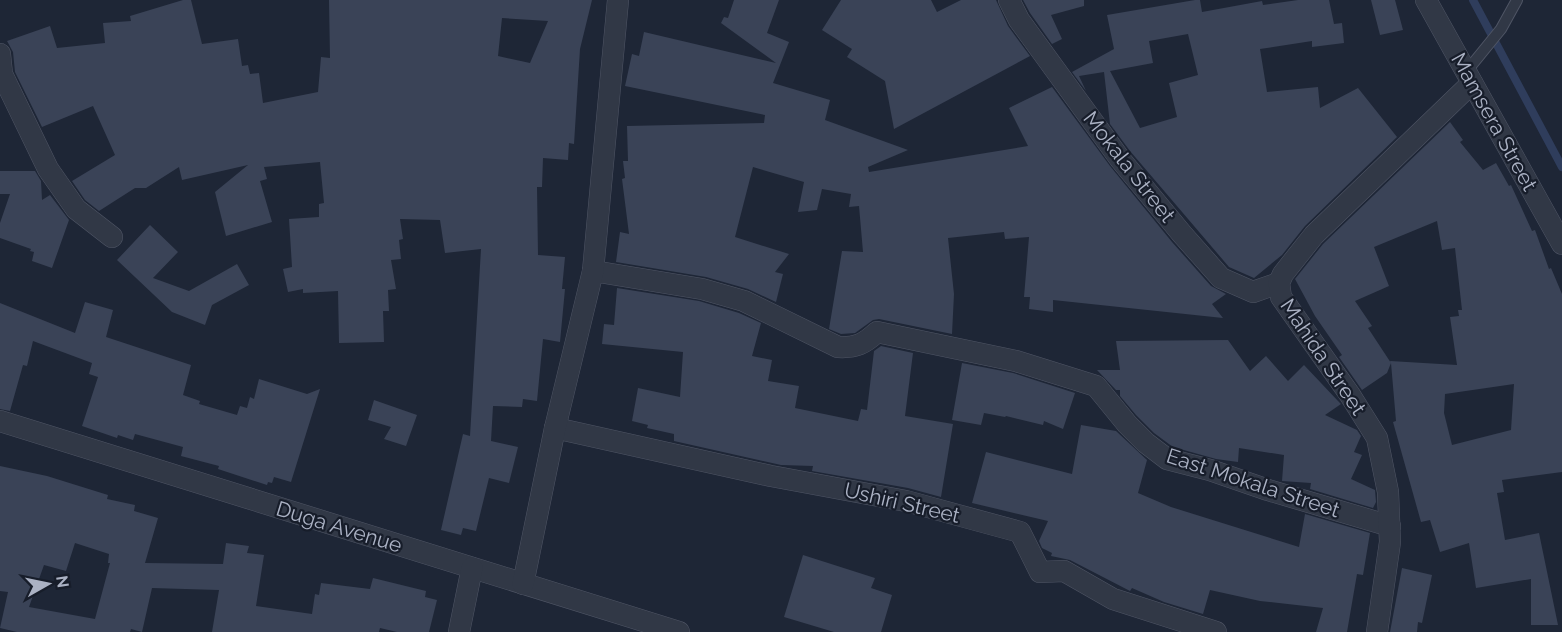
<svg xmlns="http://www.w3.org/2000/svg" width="1562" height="632" viewBox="0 0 1562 632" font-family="Raleway,sans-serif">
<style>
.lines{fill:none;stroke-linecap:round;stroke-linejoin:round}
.stream{stroke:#2f3d5c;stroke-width:8}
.building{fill:#3a4357;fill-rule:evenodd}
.lane-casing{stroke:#4f5565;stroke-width:12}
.street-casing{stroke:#4f5565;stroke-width:22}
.lane{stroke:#313846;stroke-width:10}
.street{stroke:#313846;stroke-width:21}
.labels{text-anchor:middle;stroke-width:4.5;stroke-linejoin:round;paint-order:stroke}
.street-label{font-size:21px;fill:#abb2c4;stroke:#171d2a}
</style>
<rect width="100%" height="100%" fill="#1e2636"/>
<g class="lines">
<!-- stream -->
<path class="stream" d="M1473,0l89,167"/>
</g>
<!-- building -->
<g class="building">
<path d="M183,0h8l11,44 36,-5 4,27 6,-1 2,9 9,-1 4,30 55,-11 3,-35 9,1 -1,-58h263l-12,49 -6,95 -5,-1 -1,17 -25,-2 -1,29h-5l1,68 27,2 -3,32h3l-5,53 -17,-3 -6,62 -14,-2 -1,8 -29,-1 -2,35 27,6 -9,36 -20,-5 -13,53 -13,-3 -2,7 -20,-5 22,-96 7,2 11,-187 -36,4 -5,-33 -40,-1 3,20 -4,1 2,19 -10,1 5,29 -8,1 1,21h-6l1,31 -45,1 -1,-52 -35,2v-4l-15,3 -5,-23 9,-2 -3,-48 30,-2v-13l5,-1 -4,-41 -56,5 3,12 -7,2 12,41 -46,14 -11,-44 33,-27 -66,15 -3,-13 -33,21h-11l-36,23 -14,-11 -13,-19 43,-26 -22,-49 -51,21 -27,-55 -2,-20 -6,-11 43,-15 7,22 48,-5 -2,-20 28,-2 -1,-5zM502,18l46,3 -18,42 -32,-7z"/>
<path d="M734,0h45l-12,33 22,9 -16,41 57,17 -5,20 83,30 -40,17 1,5 159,-26 -19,-38 43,-21 58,79 62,76 39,44 15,8 -14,10 11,14 -170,-18v12l-24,-3 1,-12h-6l5,-60 -24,2 -1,-7 -56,6 6,56 -2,40 -73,-15 -6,1 -18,13 -14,1 -12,-5 13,-78 21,1 -4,-46 -10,1 2,-13 -29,-5 -5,21 -19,2 6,-30 -51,-15 -18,70 54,17 -14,18 8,2 -7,28 -28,-13 -42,-12 -90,-15 4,-30 9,2 -7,-55 3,-1 -2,-17h5l-1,-35 137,-3 1,-8 -140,-29 7,-32 7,2 5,-24 132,31 -55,-40 3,-6 4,1z"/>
<path d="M841,0h90l6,12 24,-12h35l12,26 22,30 -136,73 -9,-48 -38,-24 5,-8 -30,-19z"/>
<path d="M1023,0h61v6l-33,9 11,24 -10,5 -22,-31z"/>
<path d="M1195,0h5l2,12 60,-11 1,4 35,-5h31l5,24 8,-1 2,20 -32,4v-6l-52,8 7,43 51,-5 2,21 38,-20 39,49 -92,89 -23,29 -28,23 -25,-11 -99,-116 -20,-27 -6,-52 -25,4 7,15 -14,-19 42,-23 -7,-34zM1188,34l10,41 -29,8 8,34 -37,11 -30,-57 43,-8 -4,-22z"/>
<path d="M1371,0h24l8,30 -23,5z"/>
<path d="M1450,122l13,18 -3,2 23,28 13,-7 13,23 2,-1 21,46 3,-1 14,39 2,-1 11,26v178l-60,8 2,12 -7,1 8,47 34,-7 19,92h-27v-46l-55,9 -7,-45 -29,9 -10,-32 -9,2 -28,-100 3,-1 -5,-58 -4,10 -25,17 -23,-33 3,-2 -27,-39 -20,-37 28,-35zM1437,221l5,29 13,-2 7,62h-4l1,6 -9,1 7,48 -67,-4 1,2 -23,-35 4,-2 -17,-25 34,-15 -15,-39zM1514,384l-3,46 -59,15 -8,-32 1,-19z"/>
<path d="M0,171h35l6,10 1,19 8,-5 19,25 -17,48 -20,-7 2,-9 -4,-1 1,-2 -31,-11v-15l10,-29h-10z"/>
<path d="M150,225l28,27 -25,26 36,13 48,-27 12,21 -37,20 -7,20 -33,-13 -55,-52z"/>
<path d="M617,288l82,13 40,12 22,10 -9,33 20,4 -4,21 31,5 -4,22 63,13 3,-12 6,1 7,-59 7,-5 32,7 -8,63 48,8 -12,73 -33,-9 -96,-17 1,-5 -32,-1 -107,-24v-7l-27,-6 1,-3 -16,-4 6,-33 42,9 3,-45 -81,-8 2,-20 10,1z"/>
<path d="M85,302l28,8 -7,27 85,28 -8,30 17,6 -1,3 38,11 3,-9 7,2 3,-11 4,2 5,-20 48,15 13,-5 -29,93 -17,-5 -2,6 -4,-1 -1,3 -49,-16 1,-3 -38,-10 2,-9 -48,-13 -2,6 -15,-5 -1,3 -35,-12 16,-49 -9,-3 3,-11 -59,-22 -6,25 -4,-1 -13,46 -10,-2v-106l75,30z"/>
<path d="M1228,340l22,31 16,-15 22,25 16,-16 34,36 3,3 -16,11 32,15 4,6 -7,16 8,3 -11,24 24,11 1,12 -3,6 -63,-19 1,-6 -29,-2 2,-26 -45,-7 -1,14 -22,-3 -43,-12 -19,-14 -18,-18 -16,-19v-6h-4l-19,-20h23l-4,-29z"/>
<path d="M962,363l51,10 62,20 -12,36 -19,-8 -1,4 -37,-9 -1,1 -21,-4 -3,12 -29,-5z"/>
<path d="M374,400l43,15 -11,31 -22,-7 7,-12 -23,-7z"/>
<path d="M1081,425l35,6 31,29 -9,33 33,14 128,40 6,-33 65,19 -7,42 -6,-1 -10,58h-31l7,-24 -63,-7 -50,-11 -7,24 -39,-12 -32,-14 -2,3 -60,-31 -19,-4 1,-3 -10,-5 -3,-7 9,-20 -76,-18 14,-51 86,22z"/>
<path d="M0,466l47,10 61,19 -1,4 28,6 -1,6 24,7 -13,45 78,1 3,-21 23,3 -2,7 17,2 -8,51 56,8 3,-20 4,1 2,-12 49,6 3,-11 53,13 -1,6 12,3 -8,32h-32l-17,-4 -1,4h-167l7,-42 -67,-2 -10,44 -11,-3 -1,3h-113l-17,-4 8,-36 -8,-1zM75,543l34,11 -1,9h2l-15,56 -66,-12 15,-42 22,6z"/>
<path d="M803,555l72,23 -4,10 21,7 -11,37h-47l-50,-15z"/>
<path d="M1402,568l30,7 -10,48 -4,-1 -1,10h-27z"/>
</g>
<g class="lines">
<defs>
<path id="lane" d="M1466,72l35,-43 16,-29"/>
<g id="street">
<path d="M1009,0l10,20 101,139 62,75 39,44 32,14 26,-9"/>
<path d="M1426,0l136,244"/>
<path d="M0,54l2,20 46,95 28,40 36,28"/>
<path d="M593,271l109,18 42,12 94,46c18,1 26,-3 39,-15l139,29 80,25 31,38 19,19 21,16 43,11 58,20 122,36"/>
<path d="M0,421l679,211"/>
<path d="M555,428l216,48 135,25 114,31 20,40 24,-1 49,28 103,33"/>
<path d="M523,584l32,-156 38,-157 25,-271"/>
<path d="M459,632l13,-64"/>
<path d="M1377,632l13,-90 -2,-50 -11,-54 -27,-43 -69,-98 -2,-14 4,-9 31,-39 158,-152"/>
</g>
</defs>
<!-- lane casing -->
<use href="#lane" class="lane-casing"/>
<!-- street casing -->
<use href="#street" class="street-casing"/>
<!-- lane -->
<use href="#lane" class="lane"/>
<!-- street -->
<use href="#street" class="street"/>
</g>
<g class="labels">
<!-- street labels -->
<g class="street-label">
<text transform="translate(1494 122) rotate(61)" y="7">Mamsera Street</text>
<text transform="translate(1129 167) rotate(52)" y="7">Mokala Street</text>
<text transform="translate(1323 357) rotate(56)" y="7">Mahida Street</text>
<text transform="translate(1253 483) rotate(18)" y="7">East Mokala Street</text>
<text transform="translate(902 503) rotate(13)" y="7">Ushiri Street</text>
<text transform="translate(339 527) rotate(17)" y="7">Duga Avenue</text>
</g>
</g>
<!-- north arrow -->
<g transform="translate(48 584) rotate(81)" stroke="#171d2a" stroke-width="4.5" paint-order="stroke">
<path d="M0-4.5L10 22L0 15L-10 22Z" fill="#abb2c4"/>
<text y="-9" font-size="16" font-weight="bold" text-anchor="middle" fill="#abb2c4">N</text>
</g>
</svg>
